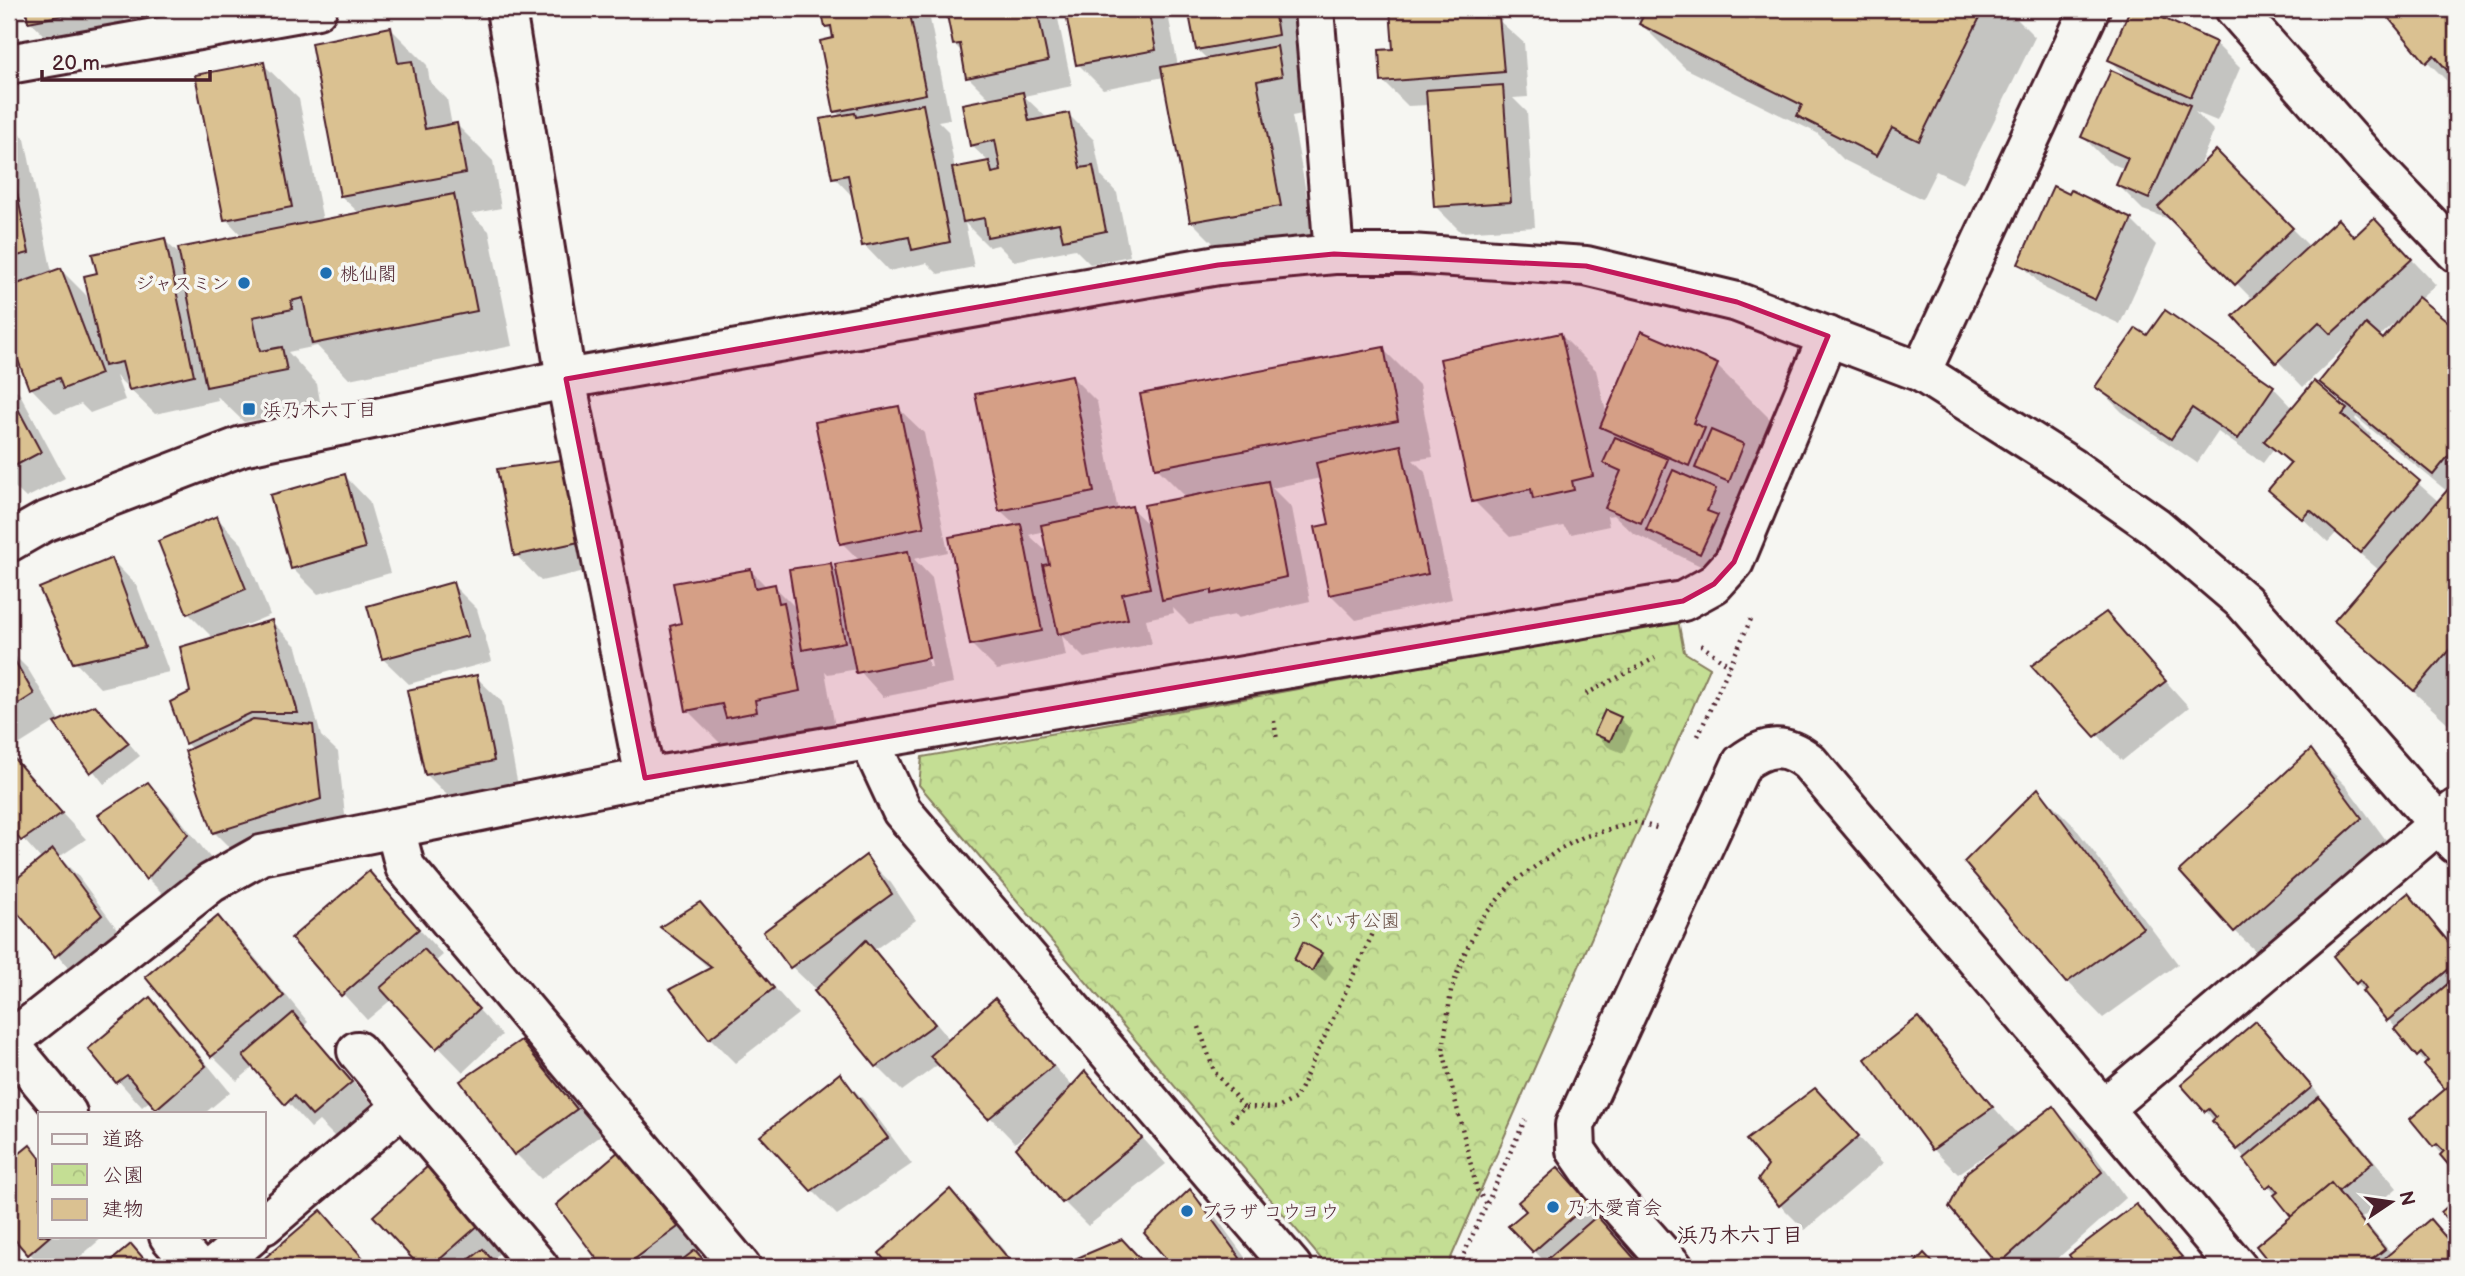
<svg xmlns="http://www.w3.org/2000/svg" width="2465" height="1276" viewBox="0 0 2465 1276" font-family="'Balsamiq Sans','Klee One',sans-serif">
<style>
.park{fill:url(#park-crowns);stroke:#877e60;stroke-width:2}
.shadow{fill:#0003;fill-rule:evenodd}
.building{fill:#dac191;stroke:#4a1f2b;stroke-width:2}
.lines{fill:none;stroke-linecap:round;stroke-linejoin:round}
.minor-casing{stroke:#4a1f2b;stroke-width:44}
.path{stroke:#4a1f2b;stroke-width:4.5;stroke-dasharray:2 5;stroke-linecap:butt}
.minor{stroke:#f6f6f2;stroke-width:38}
.marked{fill:#c2185b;fill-opacity:0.2;stroke:#c2185b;stroke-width:5;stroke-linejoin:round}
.poi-dot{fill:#1f6fb2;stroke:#f6f6f2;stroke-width:2.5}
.labels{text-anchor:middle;stroke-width:7;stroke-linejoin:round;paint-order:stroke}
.poi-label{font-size:19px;fill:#4a1f2b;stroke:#f6f6f2;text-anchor:start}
.park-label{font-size:19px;fill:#684f45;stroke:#f6f6f2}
.neighbourhood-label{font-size:21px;font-weight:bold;fill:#4a1f2b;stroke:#f6f6f2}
</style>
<defs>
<pattern id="park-crowns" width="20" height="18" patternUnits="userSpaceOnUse" patternTransform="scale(1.75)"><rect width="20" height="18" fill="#c4de94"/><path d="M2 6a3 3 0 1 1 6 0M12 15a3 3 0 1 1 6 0" fill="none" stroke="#aabe80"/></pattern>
</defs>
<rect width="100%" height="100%" fill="#f6f6f2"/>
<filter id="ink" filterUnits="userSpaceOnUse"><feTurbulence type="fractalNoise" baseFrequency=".0143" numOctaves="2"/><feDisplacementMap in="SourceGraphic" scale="14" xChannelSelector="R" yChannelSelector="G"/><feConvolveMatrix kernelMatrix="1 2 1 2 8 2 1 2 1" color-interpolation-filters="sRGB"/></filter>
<g filter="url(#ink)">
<!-- park -->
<path class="park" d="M1678,620l6,32 26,16 -263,599h-119l-409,-482 3,-28z"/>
<!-- shadow -->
<g class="shadow">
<path d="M27,9h95l5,23 -72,15 -25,-26z"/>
<path d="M138,9h54l-5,1 5,27 -27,5 -25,-25z"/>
<path d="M823,9h105l22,110 -12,2 10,10 7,39 34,-8 -18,-17 20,-45 -23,-23 -5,-24 -8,-8 -1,-36h102l16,77 -48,10 24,23 21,-4 25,25 7,36 16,17 13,63 -40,8 -15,-15 -61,12 -16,-16 -9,2 -24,-24 9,44 -36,7 -11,-11 -38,8 -25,-26 -10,-47 -20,-21 7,-60 -5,-6 -2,-77 -7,-7z"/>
<path d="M1067,9h100l11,57 30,-6 -10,-10 -8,-41h112l15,102 -25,5 23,125 -88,16 -36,-36 -27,-144 -61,12 -25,-25z"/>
<path d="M1392,9h103v8l29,26 4,54 -15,1 14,14 8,115 -74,5 -26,-26 -7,-101 -20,1 -25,-25 12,-30z"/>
<path d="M1626,9h381l28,28 -72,147 -27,-13 -14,28 -78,-39 -27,-27 -132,-65z"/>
<path d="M2132,9h7l76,34 25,25 -23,53 -22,-9 19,19 -17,40 19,-18 94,94 45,-8 44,7 37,39 -17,15 37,30v389l-5,7 -115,-105 44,-50 -44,-38 -8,9 -57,-53 20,-23 -17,-18 -11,15 -45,-31 -21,31 -75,-51 -25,-25 50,-50 126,50 20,21 54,-1 -26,-25 27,-33 -2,-3 -43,41 -67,-70 17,-17 -78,-79 -32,-11 -25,-25 7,-16 -17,-7 -25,-25 47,-58 -20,-19zM2399,319l-15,22 -5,-4zM2356,417l92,75 -9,10 -71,-63 3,-4 -16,-16z"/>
<path d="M2383,9h73v74l-4,3 -25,-25z"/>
<path d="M391,29l36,36 3,17 17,17 5,27 5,-1 36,36 8,47 -30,6 18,17 23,115 -163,33 -32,-33 -29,6 29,32 4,23 -77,15 -27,-26 1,4 -63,14 -39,-38 9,24 -35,13 -9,-9 -25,10 -25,-26 -22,-57v-209l16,17 27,134 9,-3 25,25 4,12 9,-33 65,-34 17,16 62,-19 -17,-18 37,-155 36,35 24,122 37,-7 -19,-18z"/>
<path d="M2131,220l25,25 -36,79 -75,-35 -25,-26z"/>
<path d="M1560,334l36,36 11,46 110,-50 55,55 -47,157 -92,-45 -19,-18 -7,1 2,10 -38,8 -8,-8 -53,11 -36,-36z"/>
<path d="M1383,349l36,36 14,72 -20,3 12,12 27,127 -96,21 -25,-25v-70l-10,-47 -49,10 20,20 18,93 -72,17 -3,-3 -46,9 -16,-16 1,5 -28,6 6,25 -68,14 -22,-22 4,20 -69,14 -25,-25 -21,-107 66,-12 -17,-16 72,-133 25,25 21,109 13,-3 19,18 37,-28 -30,-30zM1044,531l5,23 -20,-19z"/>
<path d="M9,383l11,11 45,84 -39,20 -17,-16z"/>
<path d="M898,408l26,25 24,119 -34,7 18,19 21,105 -70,14 -25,-28 -30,5 -3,-3 10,56 -112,19 -36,-36 -4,-85 68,-54 17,17 6,-2 23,23 33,-44 9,8 21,-12 -18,-18zM911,579h4l17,88h-3z"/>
<path d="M560,462l26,25 17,80 -62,14 -25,-26z"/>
<path d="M344,475l25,26 21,72 -72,21 -25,-25 -21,-73z"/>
<path d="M217,518l25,26 28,71 -41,17 1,2 42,-12 25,25 24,89 17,16 8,72 -107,33 -25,-25 -22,-83 -6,-6 6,-50 22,-54 -26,-26z"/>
<path d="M112,560l25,26 32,86 -69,16 -25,-26z"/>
<path d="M452,584l25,25 15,52 -83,23 -26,-25z"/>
<path d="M2105,614l84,93 -67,54 -88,-95z"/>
<path d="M9,650l19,19 32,53 48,-3 32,37 -36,28 -49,-62 -46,29z"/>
<path d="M476,677l26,25 16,84 -66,14 -26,-26z"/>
<path d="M1620,719l13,12 -10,22 -15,-6 -12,-13z"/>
<path d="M2311,751l36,36 50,68 -126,111 -36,-35z"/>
<path d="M10,758l76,81 -27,18 19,19 48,65 -45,40 -72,-80v-14l33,-27 -33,-37z"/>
<path d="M148,784l25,26 39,50 -40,43 -25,-25z"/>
<path d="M2038,790l36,36 104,138 -75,54 -35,-36 -102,-120z"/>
<path d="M866,858l25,25 25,37 -42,30 76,90 45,-40 78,87 12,-13 81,90 -78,62 -25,-25 -27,-76 -21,18 -76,-79 -37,27 -25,-25 -60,-75 -26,-25z"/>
<path d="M368,874l75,81 -8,7 67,73 -39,37 -71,-73 -25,21 -74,-81z"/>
<path d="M2408,895l48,53v223l-21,-25 13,-56 -91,-108z"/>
<path d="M700,905l98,109 -63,49 -25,-25 1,-68 -48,-43z"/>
<path d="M218,918l25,25 65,79 -4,4 72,82 -38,32 -19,-19 -8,7 -56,-62 -18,15 -25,-25z"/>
<path d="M1321,954l13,13 -9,15 -29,-23z"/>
<path d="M150,1000l25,25 55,67 -25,21h-42l-12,-13 -9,7 -52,-58z"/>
<path d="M1917,1020l101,115 35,-27 25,25 48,65 -78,69h-45l-4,-3 -3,-116 -38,26 -25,-25z"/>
<path d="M2256,1024l25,25 116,139 -35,30 30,36 38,-33 26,27v19h-181l-17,-20 36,-30 -88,-106z"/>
<path d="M521,1042l25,25 55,68 -60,44 -25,-25z"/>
<path d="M840,1076l25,25 47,63 -75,51 -25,-25z"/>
<path d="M1815,1090l68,73 -78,67 -25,-25z"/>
<path d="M9,1093l9,11 -9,8z"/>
<path d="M30,1147l10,11v78l63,1 -35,30h-26l-33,-37v-65z"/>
<path d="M619,1153l25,25 58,75 -4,3 12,11h-105l-46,-62z"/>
<path d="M428,1168l75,82 -11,10 8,7h-78l-47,-51z"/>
<path d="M1570,1182l30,34 -3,3 48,48h-104l5,-4 -35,-37z"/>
<path d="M950,1191l25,25 43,51h-126l-11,-14z"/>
<path d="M1190,1191l25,25 37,51h-77l-28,-34z"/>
<path d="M2136,1206l56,61h-113l-8,-11z"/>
<path d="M321,1212l51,55h-105l-4,-5z"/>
<path d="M9,1257l8,10h-8z"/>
</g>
<!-- building -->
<g class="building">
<path d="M26,9h70l-68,13z"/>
<path d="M136,9h32v3l-30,6z"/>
<path d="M821,9h88l17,85 -92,18 -14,-71 13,-3 -2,-12 -6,1z"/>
<path d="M953,9h84l11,52 -82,17 -6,-34 -7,1 -6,-30 6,-2z"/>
<path d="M1065,9h83l8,41 -80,15z"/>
<path d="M1188,9h86l4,26 -82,15z"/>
<path d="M1390,9h82l1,8 26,-1 5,56 -123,10 -2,-32 14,-1z"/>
<path d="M1647,9h337l-65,132 -27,-13 -15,28 -80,-40 5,-11 -163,-81z"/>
<path d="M2130,9h13l73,33 -25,55 -83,-37z"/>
<path d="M2381,9h75v53l-9,8 -13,-15 -8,8z"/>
<path d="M391,27l7,36 14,-2 13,68 32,-6 9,50 -126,23 -29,-153z"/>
<path d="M1277,46l5,30 -25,5 24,125 -91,16 -29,-155z"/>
<path d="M264,62l28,145 -68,13 -29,-145z"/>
<path d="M2111,70l79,35 -41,94 -33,-14 12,-27 -47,-21z"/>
<path d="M1503,85l8,117 -77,5 -8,-117z"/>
<path d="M1023,92l6,29 40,-8 11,55 13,-2 13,65 -43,9 -4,-17 -72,14 -3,-19 -21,4 -11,-54 37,-7 3,12 9,-2 -6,-31 -25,6 -8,-42z"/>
<path d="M923,104l27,138 -38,8 -3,-13 -47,9 -14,-71 -16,3 -12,-59 35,-6 1,4z"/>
<path d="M2216,150l77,78 -58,57 -77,-78z"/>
<path d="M9,153l20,100 -20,5z"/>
<path d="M2053,186l16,8 2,-4 61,29 -37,81 -77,-36z"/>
<path d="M454,194l23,117 -165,33 -9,-46 -12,3 2,8 -40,8 7,34 22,-4 5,24 -81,16 -28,-139z"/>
<path d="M2374,218l38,41 -81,75 -12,-12 -43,41 -43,-47 105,-97 16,18z"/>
<path d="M165,238l29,137 -65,15 -7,-28 -18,4 -20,-90 13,-3 -5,-19z"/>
<path d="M61,268l40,106 -38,15 -4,-11 -30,11 -20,-53v-49z"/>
<path d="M2418,297l38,31v119l-23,28 -114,-93 47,-58 17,15z"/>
<path d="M2165,310l109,76 -36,53 -46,-31 -21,31 -76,-52 41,-59 11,7z"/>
<path d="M1641,331l77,33 -25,59 12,5 -16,38 -89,-39z"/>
<path d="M1561,333l32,143 -21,5 2,9 -41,9 -2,-10 -59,13 -32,-143z"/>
<path d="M1384,347l14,74 -243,47 -15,-74z"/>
<path d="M1072,375l22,117 -95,19 -24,-117z"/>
<path d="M2314,381l33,28 -5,6 78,66 -60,72 -50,-43 -8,9 -34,-29 23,-27 -27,-22z"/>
<path d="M9,392l32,60 -32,17z"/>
<path d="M899,406l25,121 -84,17 -25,-122z"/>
<path d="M1711,430l33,14 -15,38 -34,-14z"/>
<path d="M1615,437l53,22 -27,64 -36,-15 16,-37 -18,-8z"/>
<path d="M1401,445l27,129 -99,21 -14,-68 14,-3 -13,-61z"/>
<path d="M561,460l18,82 -65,14 -17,-87z"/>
<path d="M1673,470l43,19 -9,22 11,4 -18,39 -54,-24z"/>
<path d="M345,474l20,74 -74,21 -21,-74z"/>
<path d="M2456,480v162l-42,49 -80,-70z"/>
<path d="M1268,481l18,96 -74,17v-4l-50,10 -18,-95z"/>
<path d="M1132,506l18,82 -28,6 6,25 -70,15 -15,-69 6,-1 -8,-39z"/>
<path d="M217,516l29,73 -59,25 -29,-73z"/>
<path d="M1021,524l21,107 -72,14 -21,-108z"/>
<path d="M908,551l21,107 -73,15 -21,-109z"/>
<path d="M112,558l33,89 -72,16 -34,-75z"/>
<path d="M831,563l14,79 -43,8 -13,-81z"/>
<path d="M751,569l4,19 20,-4 4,19 5,-1 16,89 -45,9 2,12 -31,6 -4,-14 -36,7 -16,-85 11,-3 -8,-40z"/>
<path d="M453,582l15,54 -86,23 -15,-53z"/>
<path d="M2106,612l60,69 -71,56 -64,-71z"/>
<path d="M272,620l26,93h-47l-66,31 -15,-42 20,-10 -10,-45z"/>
<path d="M9,651l25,43 -25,16z"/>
<path d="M477,675l17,86 -69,14 -18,-85z"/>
<path d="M95,705l34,38 -39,30 -36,-50z"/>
<path d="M1605,710l16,7 -11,24 -16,-7z"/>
<path d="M253,719l60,6 8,74 -108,34 -28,-82z"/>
<path d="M2311,749l51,69 -128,114 -55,-61z"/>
<path d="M11,755l51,58 -41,28 -12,-15z"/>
<path d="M148,782l40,52 -42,46 -48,-65z"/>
<path d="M2038,788l105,140 -77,55 -102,-121z"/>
<path d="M53,849l49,66 -47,42 -46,-54v-18z"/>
<path d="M866,855l26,39 -102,74 -27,-36z"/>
<path d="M369,871l50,58 -78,67 -50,-58z"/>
<path d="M2408,893l48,58v12l-69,58 -25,-30 4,-3 -6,-8 -4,4 -23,-28z"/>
<path d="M700,902l74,86 -65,51 -39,-50 42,-22 -52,-40z"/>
<path d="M218,916l66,80 -73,61 -66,-80z"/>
<path d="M866,940l69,84 -59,43 -62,-76z"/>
<path d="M1303,942l19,11 -10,18 -18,-11z"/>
<path d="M424,949l55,60 -43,40 -56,-61z"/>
<path d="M2456,977v111l-7,6 -25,-29 4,-4 -7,-8 -4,4 -23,-28z"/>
<path d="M150,997l56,69 -50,43 -29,-34 -11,8 -28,-34z"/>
<path d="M995,998l58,68 -65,53 -58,-63z"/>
<path d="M293,1013l59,69 -40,34 -18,-20 -9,9 -42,-49z"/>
<path d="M1918,1017l75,90 -61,43 -67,-91z"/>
<path d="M2256,1021l56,66 -75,63 -25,-29 4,-4 -7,-8 -4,3 -24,-27z"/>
<path d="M521,1040l56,69 -63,46 -54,-74z"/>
<path d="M1085,1071l57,67 -80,65 -46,-55z"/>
<path d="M840,1073l48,65 -77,53 -51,-55z"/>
<path d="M2456,1080v94l-16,-19 4,-4 -7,-7 -4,3 -23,-28z"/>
<path d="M1815,1088l44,48 -80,70 -21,-26 10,-14 -22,-26z"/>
<path d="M2319,1097l54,65 -75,63 -24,-30 4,-3 -7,-8 -5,4 -22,-29z"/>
<path d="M2053,1106l49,66 -104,93 -49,-58 18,-35z"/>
<path d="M30,1145l10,13v78h10l-22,19 -19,-22v-71z"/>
<path d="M619,1151l59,76 -54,40h-21l-47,-62z"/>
<path d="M428,1166l52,58 -49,43h-11l-47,-51z"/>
<path d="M1558,1167l31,36 -56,49 -25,-26 18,-15 -8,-9z"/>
<path d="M2331,1183l54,66 -22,18h-90l-17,-21z"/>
<path d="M950,1189l63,75 -4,3h-119l-11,-14z"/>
<path d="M1190,1189l50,69 -7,9h-60l-29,-34z"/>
<path d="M2456,1199v31l-15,-18z"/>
<path d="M2136,1204l46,53 -17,10h-88l-8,-12z"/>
<path d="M321,1210l50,57h-106l-5,-5z"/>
<path d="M1597,1216l45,51h-104z"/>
<path d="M2430,1219l26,30v18h-73l-4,-4z"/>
<path d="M1122,1239l26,28h-92z"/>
<path d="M131,1244l20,23h-47z"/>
<path d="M483,1249l15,18h-38z"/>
<path d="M695,1250l15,17h-37z"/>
<path d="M1924,1253l13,14h-26z"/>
</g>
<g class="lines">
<defs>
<g id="minor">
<path d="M506,9l60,370 79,399"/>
<path d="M1314,9l20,245"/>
<path d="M2235,9l133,151 88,92"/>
<path d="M9,64l308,-55"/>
<path d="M1921,372l169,-363"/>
<path d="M9,542l35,-20 198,-76 324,-67 652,-114 116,-11h76l176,12 151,36 184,70 150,95 84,59 89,76 212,242"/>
<path d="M869,740l33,71 390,456"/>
<path d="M395,828l10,39 336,400"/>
<path d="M9,1042l202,-159 50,-28 384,-77 1038,-177 31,-17 20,-22 94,-226"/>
<path d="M9,1043l58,70"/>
<path d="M357,1051l46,55"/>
<path d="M2103,1109l353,-300"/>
<path d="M264,1225l139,-119 136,161"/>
<path d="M169,1236l27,31"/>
<path d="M214,1267l37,-31"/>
<path d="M1673,1267l-74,-84 -23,-33 -1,-25 167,-362c25,-19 43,-20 67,-1l428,505"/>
</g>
</defs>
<!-- minor casing -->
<use href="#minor" class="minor-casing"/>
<!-- path -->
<g class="path">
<path d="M1701,645l29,21"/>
<path d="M1586,694l69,-36"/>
<path d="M1274,721l3,19"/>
<path d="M1698,736l53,-117"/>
<path d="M1199,1027l15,44 30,36"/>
<path d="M1231,1121l13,-14 34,1 18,-10 85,-182"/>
<path d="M1486,1203l-9,-13 -34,-140 8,-59 12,-34 19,-39 30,-35 48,-34 23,-12 53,-15 21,6"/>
<path d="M1458,1267l67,-147"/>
</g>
<!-- minor -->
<use href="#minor" class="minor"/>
</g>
</g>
<!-- marked area -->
<path class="marked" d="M1334,254l252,12 151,36 91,34 -94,226 -20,22 -31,17 -1038,177 -79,-399 652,-114z"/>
<!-- markers -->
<g class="poi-dot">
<circle cx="326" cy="273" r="7"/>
<circle cx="244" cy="283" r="7"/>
<rect x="242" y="402" width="14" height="14" rx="3.5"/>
<circle cx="1553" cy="1207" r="7"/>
<circle cx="1187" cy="1211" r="7"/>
</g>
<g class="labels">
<!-- poi labels -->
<g class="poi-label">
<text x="340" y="280">桃仙閣</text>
<text x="230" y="290" text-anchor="end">ジャスミン</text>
<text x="263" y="416">浜乃木六丁目</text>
<text x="1567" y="1214">乃木愛育会</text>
<text x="1201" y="1218">プラザ コウヨウ</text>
</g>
<!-- park labels -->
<g class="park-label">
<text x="1343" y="927">うぐいす公園</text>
</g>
<!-- neighbourhood labels -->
<g class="neighbourhood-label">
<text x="1740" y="1242">浜乃木六丁目</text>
</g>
</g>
<!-- margin -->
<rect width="2465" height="1276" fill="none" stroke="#f6f6f2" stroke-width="35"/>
<rect x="18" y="18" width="2430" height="1241" fill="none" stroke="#4a1f2b" stroke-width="2.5" filter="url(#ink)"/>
<!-- legend -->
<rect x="38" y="1112" width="228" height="126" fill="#f6f6f2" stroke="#b1a0a2" stroke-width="2"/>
<rect x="52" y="1134" width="35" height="10" fill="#f6f6f2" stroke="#b1a0a2" stroke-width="2"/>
<text x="102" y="1146" font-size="21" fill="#4a1f2b">道路</text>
<rect x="52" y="1164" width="35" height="21" fill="url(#park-crowns)" stroke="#b1a0a2" stroke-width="2"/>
<text x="102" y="1182" font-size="21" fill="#4a1f2b">公園</text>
<rect x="52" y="1199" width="35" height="21" fill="#dac191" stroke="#b1a0a2" stroke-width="2"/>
<text x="102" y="1216" font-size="21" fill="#4a1f2b">建物</text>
<!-- north arrow -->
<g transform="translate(2391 1202) rotate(77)" stroke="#f6f6f2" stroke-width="5" paint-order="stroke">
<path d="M0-5L12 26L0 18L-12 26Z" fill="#4a1f2b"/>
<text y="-10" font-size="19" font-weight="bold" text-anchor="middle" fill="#4a1f2b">N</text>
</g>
<!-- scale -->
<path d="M42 70v10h168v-10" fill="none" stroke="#4a1f2b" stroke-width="3.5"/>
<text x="52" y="70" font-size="21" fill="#4a1f2b" stroke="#f6f6f2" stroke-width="5" paint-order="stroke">20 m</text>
</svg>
